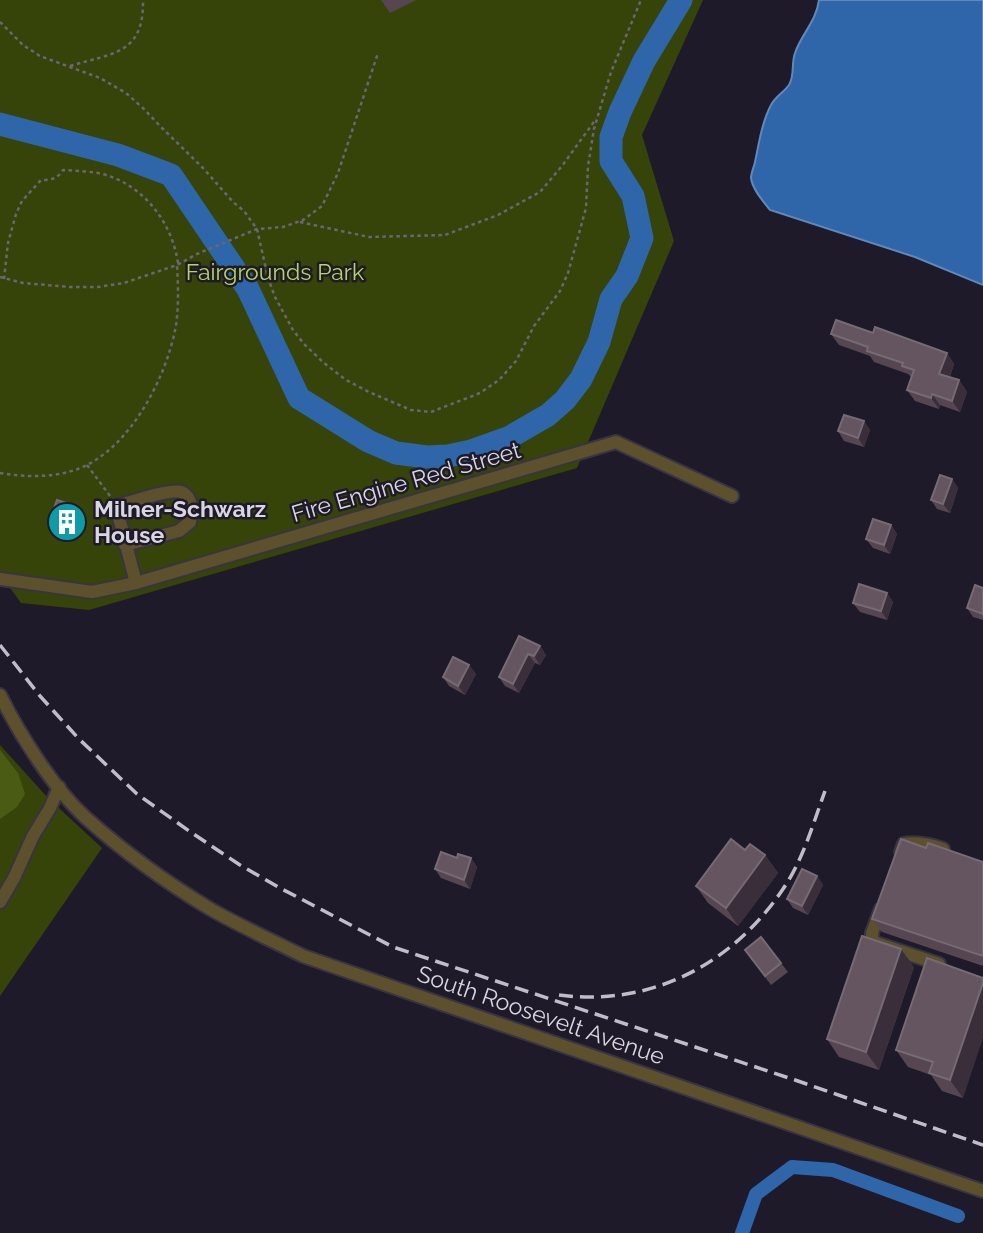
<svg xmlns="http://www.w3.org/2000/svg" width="983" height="1233" viewBox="0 0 983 1233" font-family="Raleway,sans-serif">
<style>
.green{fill:#364409}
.forest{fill:#4a5c14}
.water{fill:#2e66a9;stroke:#6188ba;stroke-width:2}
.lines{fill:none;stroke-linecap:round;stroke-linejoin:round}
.canal{stroke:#2e66a9;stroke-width:14}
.river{stroke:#2e66a9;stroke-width:23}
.minor-casing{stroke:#393443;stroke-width:16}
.path{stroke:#6b6674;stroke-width:2.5;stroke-dasharray:3.5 3.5;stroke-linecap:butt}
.minor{stroke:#5d502d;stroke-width:12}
.rail{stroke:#c0bdc9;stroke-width:3.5;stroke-dasharray:14 7;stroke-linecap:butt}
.wall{fill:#564652}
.shaded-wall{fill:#3a2e3b}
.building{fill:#645561;stroke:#766a75;stroke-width:2}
.labels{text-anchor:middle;stroke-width:5;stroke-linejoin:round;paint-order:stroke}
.park-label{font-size:23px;fill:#b4d65e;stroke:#1f1a29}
.street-label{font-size:23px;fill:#d9d6e1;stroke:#1f1a29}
.poi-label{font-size:23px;font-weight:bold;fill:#d9d6e1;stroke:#1f1a29;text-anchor:start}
</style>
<rect width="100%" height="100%" fill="#1f1a29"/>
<!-- green -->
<g class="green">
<path d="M0,0h703l-61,135 32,106 -97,227 -488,142 -68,-7 -21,-29z"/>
<path d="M0,745l48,53 54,50 -102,148z"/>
</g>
<!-- forest -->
<path class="forest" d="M0,750l18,23 7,21 -8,13 -17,12z"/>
<!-- water -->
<path class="water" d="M819,0h164v285l-68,-28 -145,-47c-6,-8 -18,-21 -19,-32 0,-5 3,-11 4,-16 4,-19 7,-40 16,-57 4,-8 13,-13 18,-20 6,-10 2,-21 6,-32 7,-20 21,-31 24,-53z"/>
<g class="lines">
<!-- canal -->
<path class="canal" d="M742,1233l14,-39 36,-27 41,3 125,46"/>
<!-- river -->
<path class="river" d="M0,124l118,31 53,20 77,114 51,109 69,43 28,12 31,4 21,-1 23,-5 39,-14 38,-22 17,-15 16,-21 18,-37 12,-43 16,-23 15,-38 -9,-42 -22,-35v-24l9,-25 24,-51 37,-61"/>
<defs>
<g id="minor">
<path d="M125,545l54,-14 11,-9c2,-10 3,-25 -9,-30 -11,-4 -52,11 -65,14l20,77"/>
<path d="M0,579l92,13 44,-9 480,-141 116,54"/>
<path d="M0,695c20,40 53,93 86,123 37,33 84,67 126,92 30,17 61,31 91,46l680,235"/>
<path d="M901,852l3,-8c14,-2 25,0 39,5"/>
<path d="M0,902l14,-24 19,-42 17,-28 9,-21"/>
<path d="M881,909l-9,24v6l4,4 63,21"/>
</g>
</defs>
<!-- minor casing -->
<use href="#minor" class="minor-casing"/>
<!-- path -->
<g class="path">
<path d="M0,22l23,23 17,11 60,22 26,15 18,16 16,17 43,42 30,34 11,9 13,18 11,49 7,19 18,33 11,14 20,19 22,17 23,12 42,18 20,2 49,-19 19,-13 17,-19 18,-35 26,-35 8,-18 18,-65 2,-42 6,-37 17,-57 30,-72"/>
<path d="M70,66c42,-13 74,-11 73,-66"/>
<path d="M300,222l69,15 76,-2 53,-20 42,-23 22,-26 34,-47"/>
<path d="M0,277l23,6 47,4h28l26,-4 53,-18 20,-11 60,-25 26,-2 20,-7 19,-14 16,-33 40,-120"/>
<path d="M4,279l4,-36 8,-29 6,-13 19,-21c10,0 16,-1 22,-10 14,1 29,1 43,5 39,12 66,48 72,88"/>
<path d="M87,465l23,31"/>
<path d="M0,473c25,4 50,5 75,-3 54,-18 92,-93 101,-145 3,-20 2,-40 1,-60"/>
</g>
<!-- minor -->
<use href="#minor" class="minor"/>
<!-- rail -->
<g class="rail">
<path d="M0,645l40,51 38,42 59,56 55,39 48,32 40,23 113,59 402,133 188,65"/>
<path d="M559,995c91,12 173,-30 224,-106 20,-29 30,-65 42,-98"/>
</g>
</g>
<!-- wall -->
<g class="wall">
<path d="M381,0h35l-26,13z"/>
<path d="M873,333l74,20 7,11 -4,13 9,3 8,12 -7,20 -20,-7 -1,4 -24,-8 -8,-11 5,-12 -4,-4 -34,-12 -4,-6 -31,-11 -8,-11z"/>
<path d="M864,421l6,9 -6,17 -20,-6 -6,-10z"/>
<path d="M952,479l6,9 -8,25 -13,-4 -6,-9z"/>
<path d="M69,504l6,9 -1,5 3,5 -3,10h-2l-1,3 -13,-4 -8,-12z"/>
<path d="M891,525l6,9 -7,20 -17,-6 -7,-9z"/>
<path d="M983,588v32l-10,-3 -6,-9z"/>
<path d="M887,593l6,9 -6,18 -27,-8 -7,-9z"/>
<path d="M540,646l6,9 -6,10 -5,-2 -16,30 -14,-7 -6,-9z"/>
<path d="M469,665l7,9 -11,21 -16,-9 -6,-9z"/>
<path d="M926,848l57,14v104l-101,-34 -10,-13z"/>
<path d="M745,850l20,5 13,18 -40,53 -30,-23 -12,-17z"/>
<path d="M457,858h14l6,9 -7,22 -29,-11 -6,-9z"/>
<path d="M817,876l6,9 -15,30 -15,-7 -6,-9z"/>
<path d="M745,950l36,13 7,9 -17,13z"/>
<path d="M927,958l36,140 -21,-7 -11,-16 -23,-8 -12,-17z"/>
<path d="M914,967l-35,103 -40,-13 -12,-18z"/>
</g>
<!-- shaded-wall -->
<g class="shaded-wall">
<path d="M947,353l7,11 -7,21 -8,-11z"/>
<path d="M959,380l8,12 -7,20 -8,-11z"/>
<path d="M932,394l8,11 -1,4 -8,-11z"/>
<path d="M864,421l6,9 -6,17 -6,-9z"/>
<path d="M952,479l6,9 -8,25 -7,-9z"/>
<path d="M69,504l6,9 -1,5 3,5 -3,10 -6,-9 -1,-11z"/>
<path d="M66,524l6,9 -1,3 -6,-9z"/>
<path d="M891,525l6,9 -7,20 -6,-9z"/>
<path d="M887,593l6,9 -6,18 -6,-9z"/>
<path d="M540,646l6,9 -6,10 -6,-9z"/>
<path d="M528,654l7,9 -16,30 -6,-9z"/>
<path d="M469,665l7,9 -11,21 -7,-9z"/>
<path d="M765,855l13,18 -40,53 -12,-18z"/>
<path d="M471,858l6,9 -7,22 -6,-9z"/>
<path d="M817,876l6,9 -15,30 -6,-9z"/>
<path d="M901,949l13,18 -35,103 -13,-18z"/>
<path d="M983,983v55l-20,60 -13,-18z"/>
</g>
<!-- building -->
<g class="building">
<path d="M836,320l37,13 2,-6 72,26 -8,21 20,6 -7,21 -20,-7 -1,4 -24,-8 7,-20 -12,-4 1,-3 -36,-12 1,-4 -37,-13z"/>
<path d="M844,415l20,6 -6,17 -20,-7z"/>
<path d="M940,475l12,4 -9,25 -12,-4z"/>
<path d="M57,500l12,4 -2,9 4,1 -3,10h-2l-1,3 -13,-4v-3h-2z"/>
<path d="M873,519l18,6 -7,20 -18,-6z"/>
<path d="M859,584l28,9 -6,18 -28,-8z"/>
<path d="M975,585l8,3v26l-16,-6z"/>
<path d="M519,636l21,10 -6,10 -6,-2 -15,30 -14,-7z"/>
<path d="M453,657l16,8 -11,21 -15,-9z"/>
<path d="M731,839l14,11 5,-6 15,11 -39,53 -30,-22z"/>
<path d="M901,839l25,9 2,-5 55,19v94l-111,-37z"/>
<path d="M441,852l16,6 1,-4 13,4 -7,22 -29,-11z"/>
<path d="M802,869l15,7 -15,30 -15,-7z"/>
<path d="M862,936l39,13 -35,103 -39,-13z"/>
<path d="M761,937l20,26 -16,13 -20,-26z"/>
<path d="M927,958l56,20v5l-33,97 -21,-7 4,-11 -37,-12z"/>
</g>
<!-- icons -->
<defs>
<symbol id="building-disc" viewBox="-11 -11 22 22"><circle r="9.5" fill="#0f9aa8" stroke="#1f1a29"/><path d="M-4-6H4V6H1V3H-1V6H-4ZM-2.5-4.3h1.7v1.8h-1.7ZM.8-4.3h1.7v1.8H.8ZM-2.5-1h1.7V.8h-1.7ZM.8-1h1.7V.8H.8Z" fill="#fff"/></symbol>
</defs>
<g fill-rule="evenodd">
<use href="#building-disc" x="45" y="500" width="44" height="44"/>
</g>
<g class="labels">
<!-- park labels -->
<g class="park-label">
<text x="275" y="280">Fairgrounds Park</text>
</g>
<!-- street labels -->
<g class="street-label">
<text transform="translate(406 482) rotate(-16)" y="8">Fire Engine Red Street</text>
<text transform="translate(541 1015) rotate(19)" y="8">South Roosevelt Avenue</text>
</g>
<!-- poi labels -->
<g class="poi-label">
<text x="94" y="517">Milner-Schwarz<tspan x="94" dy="26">House</tspan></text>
</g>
</g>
</svg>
